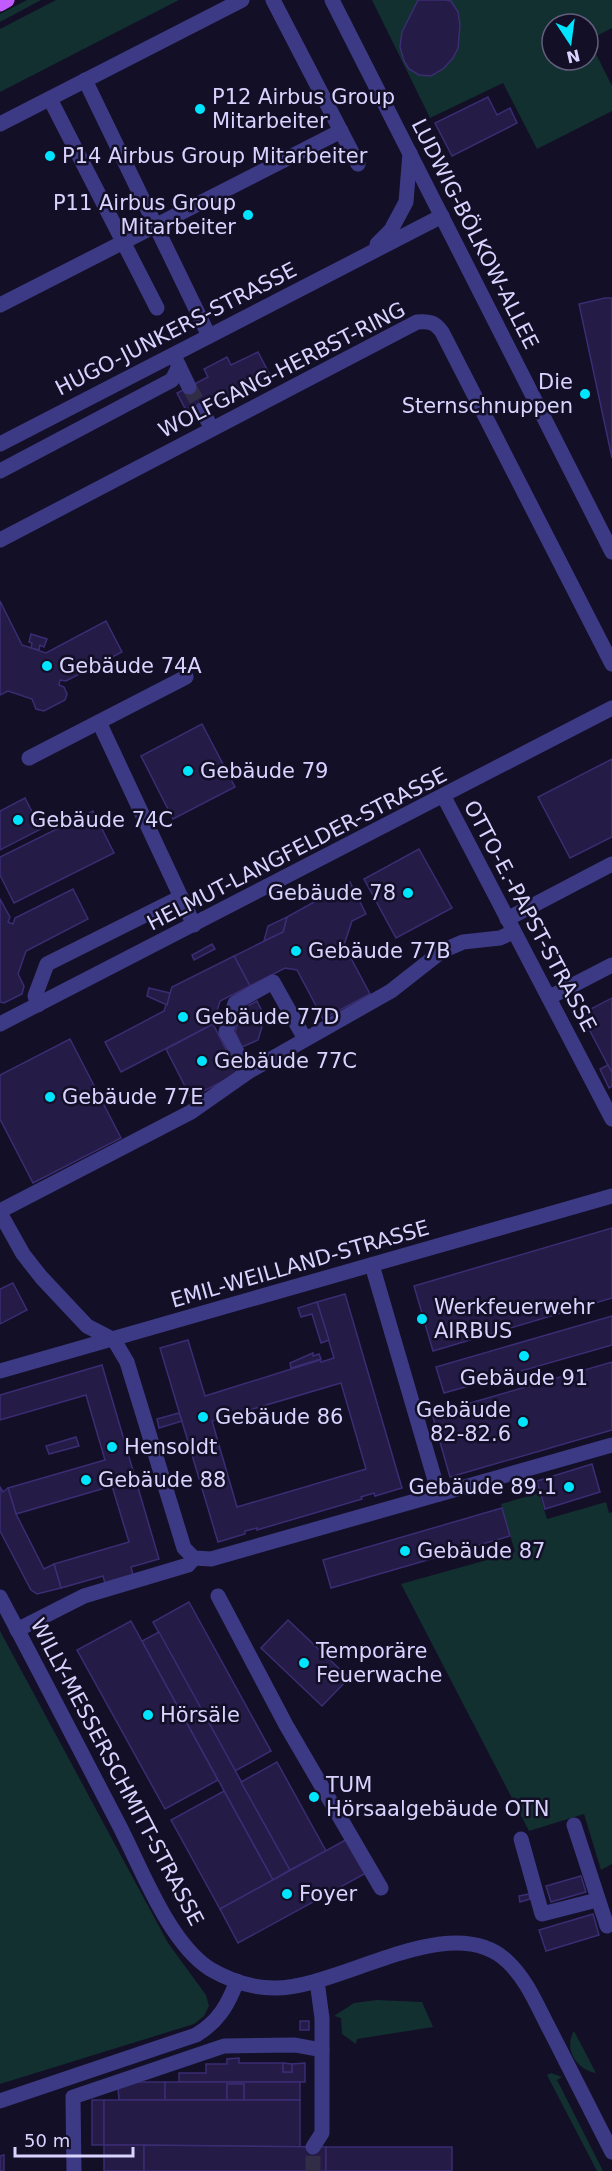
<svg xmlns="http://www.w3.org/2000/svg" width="612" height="2171" viewBox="0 0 612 2171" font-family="'DejaVu Sans',sans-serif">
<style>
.green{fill:#12302f;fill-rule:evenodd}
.building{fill:#241b47;stroke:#3b2d73;stroke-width:1.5;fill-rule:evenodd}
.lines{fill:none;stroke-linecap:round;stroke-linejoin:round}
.minor-tunnel{stroke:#312d47;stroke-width:15;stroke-dasharray:15 8;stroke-linecap:butt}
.minor{stroke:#3d3a85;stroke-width:15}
.major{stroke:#c25bff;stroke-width:15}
.poi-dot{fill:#00e5ff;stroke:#130f26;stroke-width:2}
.labels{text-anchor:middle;stroke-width:5;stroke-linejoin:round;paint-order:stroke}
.poi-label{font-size:21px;fill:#d9d4ff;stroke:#130f26;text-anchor:start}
.street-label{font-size:21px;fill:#d9d4ff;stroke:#130f26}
</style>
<rect width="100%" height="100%" fill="#130f26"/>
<!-- green -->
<g class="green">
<path d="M27,0h14l-41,22v-8z"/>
<path d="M56,0h123l-179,92v-63z"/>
<path d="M372,0h240v28l-23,12 23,46v25l-75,38 -34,-66 -73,35zM552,24h36v36h-36z"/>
<path d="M539,1493l8,26 59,-17 3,11 3,-1v352l-11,6 -17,-56 -55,17 -128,-247 114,-32 -14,-48z"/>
<path d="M0,1631l168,312 38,52 3,11 -5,10 -10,8 -194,60z"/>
<path d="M377,2000l45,2 11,25 -76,12 -1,5 -14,-10 -1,-16 -7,-2 20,-13z"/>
<path d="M574,2031l22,42c-19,-3 -33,-24 -22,-42z"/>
<path d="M551,2073l11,4 -5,3 46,91h-6l-50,-96z"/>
</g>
<!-- building -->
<g class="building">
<path d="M446,0l5,1 7,11 2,13 -2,23 -5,10 -10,11 -12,7 -12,-1 -10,-6 -5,-8 -4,-14 2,-15 16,-32z"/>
<path d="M488,97l9,18 13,-7 7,15 -65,33 -17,-33z"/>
<path d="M605,298h7v160l-33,-154z"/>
<path d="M258,352l12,23 -81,41 -12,-23 31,-16 -4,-8 23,-12 4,8z"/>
<path d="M0,601l22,44 24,8 60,-32 16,31 -56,29 -6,-1 -1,5 5,2 3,7 -2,6 -21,11 -8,-2 -4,-10 -24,-8 -8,4z"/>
<path d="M31,634l16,5 -3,8 -4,-2 -1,5 -8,-2 1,-5 -3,-1z"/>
<path d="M202,724l33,63 -62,32 -32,-63z"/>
<path d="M612,759v78l-42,21 -32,-61z"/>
<path d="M25,798l16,31 -41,21v-39z"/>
<path d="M93,811l21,42 -100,50 -14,-28v-18z"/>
<path d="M419,849l33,59 -56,30 -32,-59z"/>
<path d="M350,882l16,32 -14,7 -8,24 26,49 -47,25 -26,-49 -12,-2 -35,18 -16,-30 49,-24 4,-15z"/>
<path d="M73,889l15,30 -62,32 -8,23 6,12 -2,8 -18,9 -4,-1v-103l10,18 -2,5 5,2 2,-6z"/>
<path d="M287,917l-4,15 -19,9 4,-15z"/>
<path d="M212,944l3,5 -21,11 -2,-5z"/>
<path d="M234,956l16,30 -30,15 -7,23 -92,48 -16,-30 59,-31 8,-24z"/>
<path d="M149,988l21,5 -3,12 -20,-9z"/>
<path d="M612,998v75l-31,-59z"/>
<path d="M257,1001l8,16 -7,23 -16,7 -7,-15 7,-23z"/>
<path d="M213,1024l25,49 -47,25 -25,-49z"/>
<path d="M70,1039l51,99 -88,45 -33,-64v-44z"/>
<path d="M608,1065l4,8v13l-3,2 -9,-19z"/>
<path d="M612,1228v70l-179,53 -19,-65z"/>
<path d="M13,1283l14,27 -27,14v-35z"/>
<path d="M345,1294l57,194 -27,8 -1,-3 -13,4 1,2 -105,31v-2l-12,3v3l-27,8 -58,-194 28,-8 17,56 115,-36 1,2 13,-4 -17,-56zM341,1383l25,86 -129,38 -25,-86z"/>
<path d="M317,1302l12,38 -8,3 -9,-29 -11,3 -3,-9z"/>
<path d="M612,1316v29l-168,48 -8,-26z"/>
<path d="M313,1353v3l6,-2 2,5 -30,9 -1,-5z"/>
<path d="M612,1362v68l-162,47 -18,-63z"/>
<path d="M102,1365l57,194 -28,8 2,8 -28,8 -2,-7 -42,12 -7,-24 75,-22 -17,-56 -96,28 -8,-26 97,-28 -19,-65 -86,25v-25z"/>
<path d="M179,1413l3,8 -23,7 -2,-9z"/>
<path d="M76,1437l3,9 -30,8 -3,-8z"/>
<path d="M592,1464l8,28 -55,17 -8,-28z"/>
<path d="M0,1487l3,5 5,-4 8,26 28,55 10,-5 7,24 -24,6 -6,-4 -31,-59z"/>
<path d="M502,1508l8,28 -179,52 -8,-28z"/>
<path d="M189,1602l82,149 -36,20 -82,-149z"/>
<path d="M288,1620l61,58 -27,28 -61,-58z"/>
<path d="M131,1621l87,159 -53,29 -88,-159z"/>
<path d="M159,1632l131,238 -17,10 -131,-239z"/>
<path d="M277,1762l49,89 -36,19 -49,-88z"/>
<path d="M224,1791l49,89 -53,29 -49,-89z"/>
<path d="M349,1838l19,34 -130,71 -18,-34z"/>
<path d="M581,1876l5,16 -35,10 -5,-16z"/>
<path d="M529,1894l1,5 -10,3 -1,-6z"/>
<path d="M593,1914l6,21 -53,16 -7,-21z"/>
<rect x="300" y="2021" width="9" height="9"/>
<path d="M239,2058v5h44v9h9v-8l13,-1v19h-126v-9h27v-9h21v-5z"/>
<path d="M283,2063l9,1v8h-9z"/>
<path d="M136,2082h29v18h-46l-1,-12z"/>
<path d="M165,2082h135v18h-56v-16h-17v16h-62z"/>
<rect x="227" y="2084" width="17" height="16"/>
<rect x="92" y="2100" width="12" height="45"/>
<path d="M104,2100h196v47l-196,-2z"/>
<rect x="104" y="2145" width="40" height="26"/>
<path d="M144,2145l182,2v24h-182z"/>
<rect x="326" y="2147" width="126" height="24"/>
<path d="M4,2155v16h-4v-15z"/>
</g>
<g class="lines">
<!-- minor-tunnel -->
<g class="minor-tunnel">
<path d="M189,387l13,23"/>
<path d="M313,2171v-24"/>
</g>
<!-- minor -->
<g class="minor">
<path d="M273,0l85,164"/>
<path d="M332,0l280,552"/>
<path d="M85,80l124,256"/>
<path d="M50,99l107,209"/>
<path d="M0,124l242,-124"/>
<path d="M377,244l14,-14 15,-28 4,-49"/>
<path d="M0,305l341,-174"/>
<path d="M176,360l13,27"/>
<path d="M202,410l10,19"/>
<path d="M0,444l442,-228"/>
<path d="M0,471l172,-91 7,-14"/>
<path d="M0,540l417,-218c12,-1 18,0 25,10l170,332"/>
<path d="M99,722l95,203"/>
<path d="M29,758l157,-81"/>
<path d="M444,797l168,322"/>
<path d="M507,919l105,-55"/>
<path d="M550,997l62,-32"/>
<path d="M38,1005l-3,-9 12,-32 134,-67"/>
<path d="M0,1024l612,-316"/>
<path d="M248,1072l-22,-40 9,-29 38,-21 32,57"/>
<path d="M0,1211l191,-99 57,-40 143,-81 51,-40 21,-9 37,-4 13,-6"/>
<path d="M0,1213l23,41 18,23 46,49 27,14 13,22 57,186 10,10 17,1 401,-114"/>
<path d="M372,1265l67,229"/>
<path d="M0,1371l612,-175"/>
<path d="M218,1596l68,129 95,163"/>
<path d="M0,1597c40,75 79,151 118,226 23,44 50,119 92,146 19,11 42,19 64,19 66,1 178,-81 234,-26 20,19 30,46 43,70 20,40 41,80 61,120"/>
<path d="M17,1630l67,-34 104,-31 6,-7"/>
<path d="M574,1825l33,101"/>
<path d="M521,1839l21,75 55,-14"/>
<path d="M0,2101l196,-66c22,-13 32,-30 41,-54"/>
<path d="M313,2147l9,-14v-115l-5,-37"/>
<path d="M74,2171l-1,-74 151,-51 71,-1 27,5"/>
</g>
<!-- major -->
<path class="major" d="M0,4l7,-4"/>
</g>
<!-- markers -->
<g class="poi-dot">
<circle cx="200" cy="109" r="6"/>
<circle cx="50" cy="156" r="6"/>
<circle cx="248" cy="215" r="6"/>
<circle cx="585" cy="394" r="6"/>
<circle cx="47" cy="666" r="6"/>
<circle cx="188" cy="771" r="6"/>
<circle cx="18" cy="820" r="6"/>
<circle cx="408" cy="893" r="6"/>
<circle cx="296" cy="951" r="6"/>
<circle cx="183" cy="1017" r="6"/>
<circle cx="202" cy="1061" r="6"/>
<circle cx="50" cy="1097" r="6"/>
<circle cx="422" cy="1319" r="6"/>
<circle cx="524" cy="1356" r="6"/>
<circle cx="203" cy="1417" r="6"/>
<circle cx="523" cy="1422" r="6"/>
<circle cx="112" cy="1447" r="6"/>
<circle cx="86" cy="1480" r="6"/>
<circle cx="569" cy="1487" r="6"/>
<circle cx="405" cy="1551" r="6"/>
<circle cx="304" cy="1663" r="6"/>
<circle cx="148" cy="1715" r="6"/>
<circle cx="314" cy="1797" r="6"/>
<circle cx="287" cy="1894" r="6"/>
</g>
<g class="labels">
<!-- poi labels -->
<g class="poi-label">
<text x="212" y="104">P12 Airbus Group<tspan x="212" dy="24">Mitarbeiter</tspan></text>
<text x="62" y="163">P14 Airbus Group Mitarbeiter</text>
<text x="236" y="210" text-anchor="end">P11 Airbus Group<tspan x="236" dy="24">Mitarbeiter</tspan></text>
<text x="573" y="389" text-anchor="end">Die<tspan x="573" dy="24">Sternschnuppen</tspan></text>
<text x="59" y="673">Gebäude 74A</text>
<text x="200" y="778">Gebäude 79</text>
<text x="30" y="827">Gebäude 74C</text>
<text x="396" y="900" text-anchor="end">Gebäude 78</text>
<text x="308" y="958">Gebäude 77B</text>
<text x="195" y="1024">Gebäude 77D</text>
<text x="214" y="1068">Gebäude 77C</text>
<text x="62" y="1104">Gebäude 77E</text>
<text x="434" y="1314">Werkfeuerwehr<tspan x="434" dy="24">AIRBUS</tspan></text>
<text x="524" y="1385" text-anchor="middle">Gebäude 91</text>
<text x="511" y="1417" text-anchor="end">Gebäude<tspan x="511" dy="24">82-82.6</tspan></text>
<text x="215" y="1424">Gebäude 86</text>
<text x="124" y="1454">Hensoldt</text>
<text x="98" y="1487">Gebäude 88</text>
<text x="557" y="1494" text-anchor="end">Gebäude 89.1</text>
<text x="417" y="1558">Gebäude 87</text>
<text x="316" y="1658">Temporäre<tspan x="316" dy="24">Feuerwache</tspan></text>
<text x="160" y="1722">Hörsäle</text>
<text x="326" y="1792">TUM<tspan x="326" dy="24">Hörsaalgebäude OTN</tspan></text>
<text x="299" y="1901">Foyer</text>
</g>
<!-- street labels -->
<g class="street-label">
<text transform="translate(475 234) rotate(63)" y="7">LUDWIG-BÖLKOW-ALLEE</text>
<text transform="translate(176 329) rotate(-27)" y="7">HUGO-JUNKERS-STRASSE</text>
<text transform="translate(282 370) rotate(-27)" y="7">WOLFGANG-HERBST-RING</text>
<text transform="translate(297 849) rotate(-27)" y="7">HELMUT-LANGFELDER-STRASSE</text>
<text transform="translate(530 916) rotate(62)" y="7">OTTO-E.-PAPST-STRASSE</text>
<text transform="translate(300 1264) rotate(-16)" y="7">EMIL-WEILLAND-STRASSE</text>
<text transform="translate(117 1772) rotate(62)" y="7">WILLY-MESSERSCHMITT-STRASSE</text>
</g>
</g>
<!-- north arrow -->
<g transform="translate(570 42) rotate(167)"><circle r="28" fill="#130f26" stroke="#625e7d" stroke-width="1.5"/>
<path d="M0-4.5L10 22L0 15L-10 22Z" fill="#00e5ff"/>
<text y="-9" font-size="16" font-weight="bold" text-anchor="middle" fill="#d9d4ff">N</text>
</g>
<!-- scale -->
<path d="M15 2147v9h118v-9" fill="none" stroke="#d9d4ff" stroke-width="3"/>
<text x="24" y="2147" font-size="18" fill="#d9d4ff" stroke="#130f26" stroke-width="4.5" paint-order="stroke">50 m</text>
</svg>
